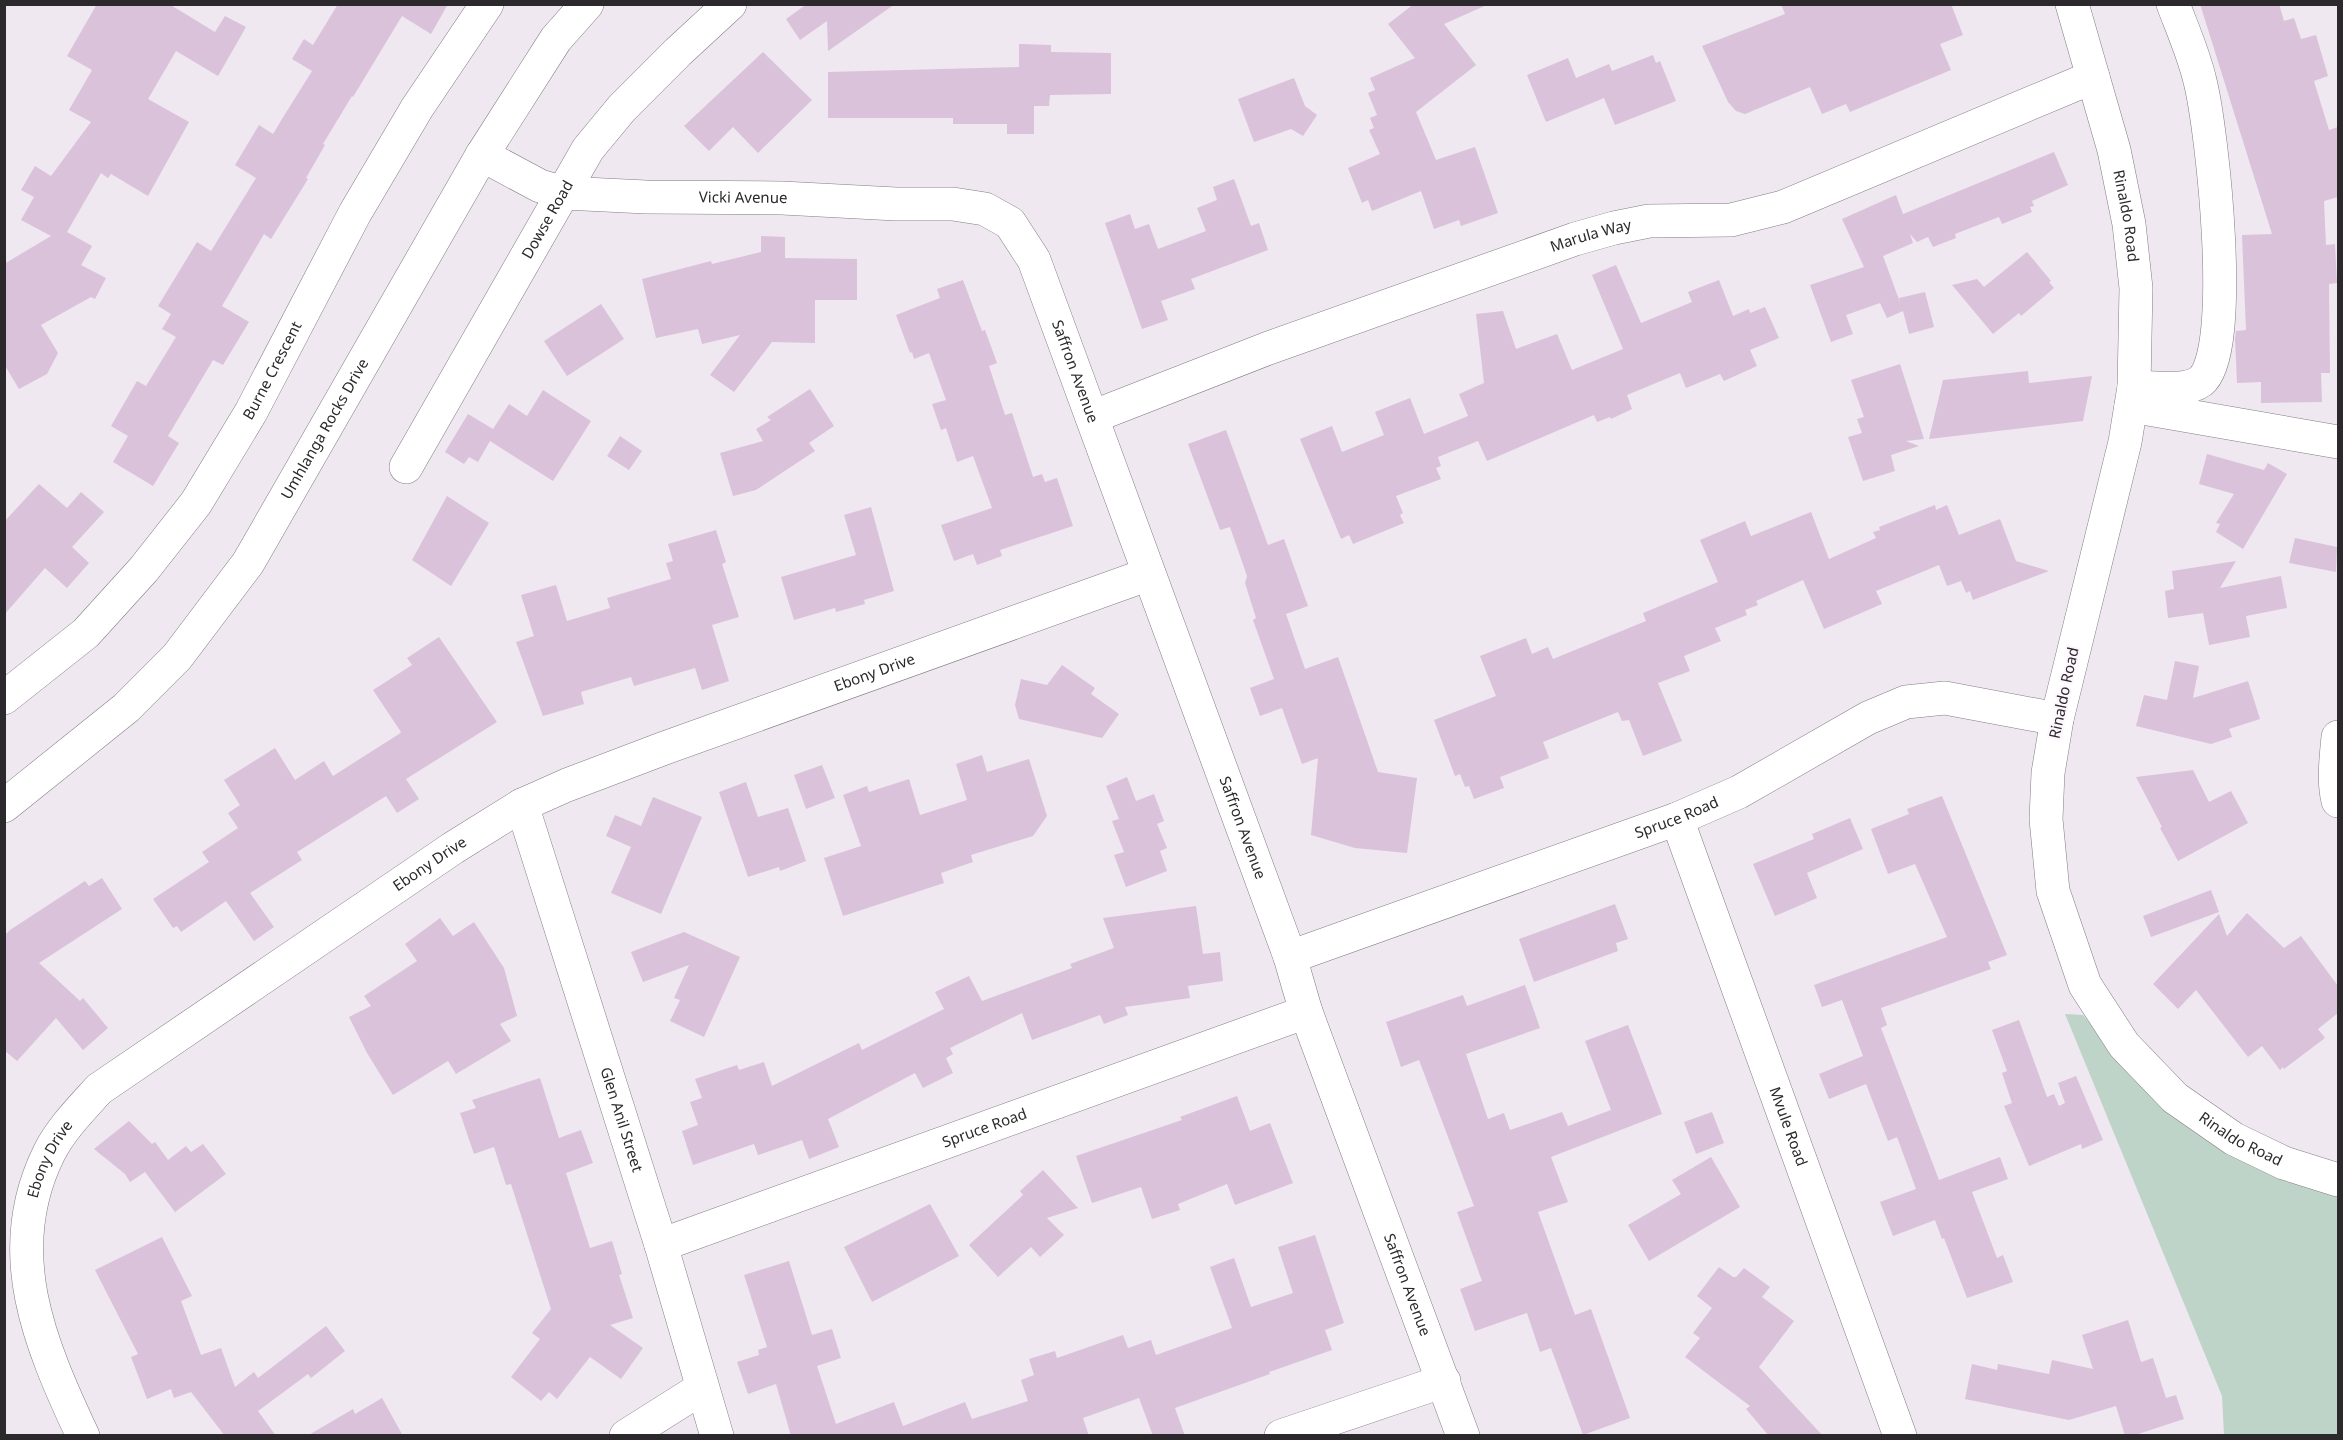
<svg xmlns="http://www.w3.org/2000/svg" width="2343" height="1440" viewBox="0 0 2343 1440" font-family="'Noto Sans',sans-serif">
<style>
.green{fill:#bed4c8}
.building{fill:#dac2db}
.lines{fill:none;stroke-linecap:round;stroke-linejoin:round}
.minor-casing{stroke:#837d83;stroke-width:34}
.major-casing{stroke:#837d83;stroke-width:34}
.minor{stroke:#fff;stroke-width:33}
.major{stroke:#fff;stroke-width:33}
.labels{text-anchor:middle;stroke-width:4.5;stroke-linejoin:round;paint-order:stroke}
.street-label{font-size:15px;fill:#2b292b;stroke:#fdf6fd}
</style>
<rect width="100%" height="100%" fill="#efe8f0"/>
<!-- green -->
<path class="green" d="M2065,1014l18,1 57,70 129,70 69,17v263h-114l-2,-39z"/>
<!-- building -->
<g class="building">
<path d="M97,4h72l46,28 10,-16 21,11 -28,49 -42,-25 -28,48 41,23 -41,74 -37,-22 -3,4 -7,-5 -34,59 25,14 -11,19 25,13 -11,21 -4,-2 -50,28 17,28 -11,21 -28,15 -15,-25v-100l47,-28 -30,-16 13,-23 -13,-7 14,-24 16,10 40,-54 -22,-12 23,-40 -25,-14z"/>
<path d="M338,4h110l-17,30 -29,-18 -49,81 -1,-1 -29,48 2,1 -19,33 2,1 -37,60 -7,-5 -42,72 27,16 -26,43 -10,-5 -45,76 11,7 -26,43 -40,-24 15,-26 -17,-10 26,-45 9,5 30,-49 -14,-8 9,-15 -13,-8 39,-64 14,9 45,-73 -21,-13 24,-40 14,9 9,-15 30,-48 -20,-12 12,-20 9,6z"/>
<path d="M807,4h88l-67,47 -1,-30 -27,19 -14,-21z"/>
<path d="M1414,4h75l-45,20 32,41 -60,47 20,48 39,-13 23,66 -37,13 -2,-6 -25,9 -13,-38 -49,20 -4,-11 -6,3 -14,-35 32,-14 -11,-24 5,-2 -4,-10 7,-3 -9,-22 7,-3 -5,-12 45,-20 -27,-34z"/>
<path d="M1781,4h170l12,31 -23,9 11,26 -101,42 -4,-8 -24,10 -12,-27 -65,27 -9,-3 -8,-9 -26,-56 83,-32z"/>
<path d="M2200,4h79l5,17 10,-3 7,21 15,-4 12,41 -14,5 15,49 9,-3v70l-14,4 2,44 9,-1 2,39 -8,1 1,89h-9l1,29 -61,1v-21l-24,1 -2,-45 1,-7 10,-1 -4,-95 30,-1z"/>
<path d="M1019,44l32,1v7l60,1v41l-61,1 -1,11h-15v28h-27v-10h-54v-6h-125v-46l191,-5z"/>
<path d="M763,52l49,48 -54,53 -25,-26 -24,24 -25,-25z"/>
<path d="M1653,55l3,8 4,-2 16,40 -61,24 -11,-27 -58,24 -19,-47 41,-17 8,20 33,-14 3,7z"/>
<path d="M1294,78l11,28 12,9 -14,21 -12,-7 -37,13 -16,-43z"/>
<path d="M2054,152l14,33 -36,16 2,5 -4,1 2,5 -30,12 -3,-7 -44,17 1,4 -23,9 -5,-10 -11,5 -7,-8 3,9 -30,13 18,49 -2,-7 26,-6 9,35 -25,7 -6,-23 -16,7 -7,-15 -34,12 7,19 -22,8 -21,-57 54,-18 -22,-48 54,-24 7,19z"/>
<path d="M1234,179l17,47 8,-3 9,27 -77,29 4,10 -34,12 7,19 -26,9 -37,-106 25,-9 5,15 14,-5 9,25 48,-18 -9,-23 20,-8 -4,-13z"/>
<path d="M761,236l24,1v21l72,1v41h-42v43l-43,-1 -38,50 -24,-17 30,-40 -38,9 -4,-15 -42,9 -14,-59 69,-18 1,3 49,-12z"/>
<path d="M2027,252l24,29 -2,1 5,6 -33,28 -2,-3 -26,21 -41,-49 25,-6 7,8z"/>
<path d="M1616,265l25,58 51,-21 -4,-10 31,-12 14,36 16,-7 1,4 15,-6 14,31 -29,12 7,16 -33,15 -4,-7 -34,14 -6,-15 -53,22 5,14 -21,10 -1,-2 -13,5 -3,-7 -107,46 -9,-20 -40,16 3,9 -5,2 5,11 -45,17 7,17 -3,2 4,8 -51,21 -4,-9 -8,4 -41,-100 32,-13 10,26 42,-17 -9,-23 35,-14 14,36 44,-18 -9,-22 25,-11 -8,-69 27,-3 13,38 41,-15 15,36 51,-21 -31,-74z"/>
<path d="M963,280l19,51 3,-1 12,33 -8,3 16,49 7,-2 21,64 9,-3 3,8 12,-4 16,48 -73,24 2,6 -25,9 -4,-11 -19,7 -13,-36 51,-17 -19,-52 -16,6 -11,-34 -5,2 -9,-26 14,-4 -17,-47 -15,6 -2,-7 -2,1 -14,-38 44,-17 -3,-9z"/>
<path d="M601,304l23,35 -57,37 -23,-35z"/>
<path d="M1900,364l24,75 -18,2 13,5 -28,9 4,16 -32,10 -15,-44 14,-4 -5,-14 7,-2 -13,-37z"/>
<path d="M2028,371l1,12 63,-7 -9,45 -154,18 14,-59z"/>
<path d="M810,389l24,37 -25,17 6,8 -59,39 -23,6 -13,-43 43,-12 -7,-12 15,-9 -4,-3z"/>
<path d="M543,390l48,31 -38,60 -63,-40 -12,21 -9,-5 -5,7 -19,-12 23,-38 25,15 16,-25 18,12z"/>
<path d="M1226,430l42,115 16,-6 24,67 -22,8 19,55 33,-12 40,115 39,6 -10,75 -52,-5 -44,-13 7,-77 -16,6 -20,-56 -22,8 -10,-28 24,-9 -21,-59 3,-2 -11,-35 2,-7 -17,-49 -10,3 -32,-86z"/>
<path d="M620,436l22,15 -13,19 -22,-14z"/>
<path d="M2207,454l57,16 4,-7 19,11 -44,75 -27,-17 4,-8 -4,-1 18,-29 -35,-10z"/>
<path d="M39,484l28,24 14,-16 23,20 -32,35 17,16 -22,25 -22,-20 -41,47v-93z"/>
<path d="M447,496l42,27 -38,63 -39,-26z"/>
<path d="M1935,505l1,5 11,-5 12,30 41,-16 16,42 33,10 -76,29 -3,-9 -4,2 -5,-12 -14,5 -8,-21 -63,26 6,13 -58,25 -21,-49 -47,21 2,4 -13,5 2,5 -32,13 6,13 -37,15 6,15 -32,12 24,58 -39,15 -14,-36 -7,1 -4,-9 -75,30 6,16 -49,19 4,11 -30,11 -5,-13 -4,1 -5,-13 -5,2 -21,-56 62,-24 -16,-40 46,-18 6,16 16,-7 5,12 93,-38 -3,-8 75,-31 -18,-42 45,-19 6,15 60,-24 18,47 47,-21 -3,-6 7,-2 -1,-3z"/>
<path d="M871,507l23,84 -30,9 1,4 -29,8 -1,-4 -41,12 -13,-43 75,-22 -12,-40z"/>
<path d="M716,530l10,32 -4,2 17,53 -27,8 17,56 -27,9 -7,-22 -61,18 -3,-9 -50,15 3,12 -41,12 -27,-74 18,-6 -13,-41 35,-10 11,36 43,-13 -3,-10 64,-19 -5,-16 7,-2 -5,-17z"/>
<path d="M2295,538l42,9 -1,25 -47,-9z"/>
<path d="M2236,561l-16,27 61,-12 6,32 -41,8 4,21 -41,8 -6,-32 -35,5 -3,-27 9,-2 -2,-18z"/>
<path d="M439,637l58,85 -91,57 13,20 -22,14 -11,-17 -89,56 5,8 -52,33 24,34 -20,14 -28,-40 -45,31 -4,-6 -4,2 -20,-29 56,-37 -7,-10 36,-24 -10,-15 12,-8 -16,-25 51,-32 20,32 29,-19 9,15 66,-42 2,-2 -28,-42 39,-25 -5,-7z"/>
<path d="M2175,661l24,5 -6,32 55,-17 12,38 -31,10 3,8 -21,7 -75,-18 8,-31 23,5z"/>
<path d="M1062,665l33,23 -4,6 28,20 -17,24 -83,-19 -4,-14 6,-26 26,6z"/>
<path d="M982,755l5,17 42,-13 18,57 -14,20 -62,19 2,7 -32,11 3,10 -101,33 -19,-58 37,-12 -18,-51 24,-9 2,6 40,-13 11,36 47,-15 -11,-36z"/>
<path d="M822,765l13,33 -29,11 -12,-34z"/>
<path d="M2193,770l16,32 22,-11 17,32 -70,38 -18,-33 2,-1 -26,-50z"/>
<path d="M1127,777l9,24 18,-7 10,27 -7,3 10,24 -7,3 7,20 -41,16 -12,-32 10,-3 -12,-31 7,-2 -13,-33z"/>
<path d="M746,782l12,35 30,-9 18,53 -26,10 -1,-4 -31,10 -29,-85z"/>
<path d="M1942,796l65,159 -19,7 3,7 -110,39 6,17 -6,3 58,152 61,-23 8,22 -36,13 25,66 6,-3 10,27 -46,16 -23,-60 -2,1 -7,-19 -42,16 -13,-34 36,-13 -19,-52 -9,4 -22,-57 -37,15 -10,-25 44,-18 -21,-56 -20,7 -8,-22 133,-48 -32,-73 -27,10 -17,-45 38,-15 -2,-5z"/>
<path d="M653,797l49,20 -41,97 -50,-21 20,-46 -25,-11 9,-21 26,11z"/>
<path d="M1850,818l13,31 -56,24 10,25 -42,18 -22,-52 61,-25 -2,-5z"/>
<path d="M102,878l20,31 -83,54 41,38 3,-3 25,30 -25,22 -27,-32 -39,43 -13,-11v-114l6,-6 75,-49 4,5z"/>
<path d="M2211,890l8,22 -68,25 -8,-21z"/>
<path d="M1615,904l13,35 -12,4 2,8 -84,31 -15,-43z"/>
<path d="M1196,906l7,48 17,-2 3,29 -35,5 2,12 -65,9 3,8 -24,9 -4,-9 -68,25 -10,-27 -72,35 3,6 -7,4 7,15 -30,15 -8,-15 -87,46 11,28 -30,12 -7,-19 -44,15 -4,-11 -61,21 -11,-34 16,-6 -8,-23 12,-4 -7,-19 42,-14 2,5 25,-8 8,24 87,-43 3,7 82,-41 -9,-17 34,-16 13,25 90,-33 -2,-4 44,-16 -11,-30z"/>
<path d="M2247,913l37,35 17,-12 37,50v27l-20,16 7,9 -41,31 -1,-2 -3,3 -18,-24 -14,11 -52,-67 -18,19 -25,-25 66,-70 8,22z"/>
<path d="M440,918l13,18 21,-14 30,46 13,48 -17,8 11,17 -55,33 -8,-13 -55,34 -26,-42 -18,-36 22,-11 -7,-10 53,-35 -12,-17z"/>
<path d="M684,932l56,25 -36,80 -34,-16 10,-21 -6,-2 15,-33 -46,17 -12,-30z"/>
<path d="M1525,985l15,43 -74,26 22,65 16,-6 6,17 52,-18 6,14 43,-16 -26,-69 43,-16 34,89 -111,43 17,45 -30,10 37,103 16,-6 39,109 -47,17 -32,-87 -11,4 -13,-39 -52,18 -15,-42 22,-8 -25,-69 17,-6 -55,-146 -18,7 -15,-45 77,-27 4,11z"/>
<path d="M2019,1020l28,77 7,-3 5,12 6,-3 -7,-20 18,-7 27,64 -21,9 -1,-5 -52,22 -25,-60 8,-3 -10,-30 5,-2 -15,-41z"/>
<path d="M540,1078l19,60 22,-8 12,33 -27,10 24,75 22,-7 10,33 -3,1 14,43 -23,7 33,23 -22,31 -31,-22 -33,42 -8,-7 -8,9 -30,-24 29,-38 -8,-6 19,-24 -40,-125 -5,1 -12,-38 -20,7 -14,-41 16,-5 -4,-8z"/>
<path d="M1237,1096l13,35 20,-8 23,60 -58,22 -8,-21 -49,20 2,6 -28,9 -11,-32 -49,16 -16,-47 106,-36 -2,-3z"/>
<path d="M1712,1112l12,31 -28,11 -12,-32z"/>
<path d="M129,1121l23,23 3,-2 13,18 18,-14 5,6 12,-8 23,30 -51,38 -30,-40 -15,10 -5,-8 -31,-25z"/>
<path d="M1711,1157l29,50 -91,54 -21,-36 53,-31 -9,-14z"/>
<path d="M1043,1170l35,38 -31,10 17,17 -24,22 -9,-10 -33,30 -29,-32 54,-50 -3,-4z"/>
<path d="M930,1204l29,52 -87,46 -28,-55z"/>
<path d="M1315,1235l29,88 -19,7 7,20 -63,22 1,2 -95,34 10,28h-32l-14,-38 -56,20 6,18h-298l-15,-52 -28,10 -11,-32 22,-7 -1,-5 9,-3 -23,-72 45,-14 23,74 20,-6 9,29 -24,8 19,58 58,-22 9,24 62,-24 7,17 56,-18 -7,-21 13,-5 -5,-16 26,-8 2,7 66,-23 5,13 23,-8 5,15 76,-27 -22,-61 24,-9 17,49 42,-14 -15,-46z"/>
<path d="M162,1237l30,59 -11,5 20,54 20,-7 14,39 19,-15 4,6 68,-52 19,25 -34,27 -3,-4 -50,37 18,25h-51l-34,-44 -17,6 -3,-9 -24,10 -16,-42 7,-3 -43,-84z"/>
<path d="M1719,1267l14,10h3l8,-9 26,19 -8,10 32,24 -35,46 64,69h-54l-23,-27 4,-3 -65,-49 15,-19 -7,-5 19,-25 -15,-12z"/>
<path d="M2128,1320l13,42 12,-4 13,40 10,-3 8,24 -52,17h-7l-9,-30 -47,14 -104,-21 7,-35 25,6 1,-6 51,10 3,-14 41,9 -11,-34z"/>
<path d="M382,1398l21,38h-96l46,-27 2,5z"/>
</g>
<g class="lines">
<defs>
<g id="minor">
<path id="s1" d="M2072,4l42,146 15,74 7,64 -2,99 -9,55 -68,277 -9,54 -2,46 7,72 32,94 39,60 51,53 59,41 50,24 54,17"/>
<path id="s2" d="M482,155l58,31 24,7 82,4 136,1 114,6h57l32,5 25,14 24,37 256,697 16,55 157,424"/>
<path d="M2134,387c20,0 51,6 67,-6 36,-29 11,-253 -1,-300 -6,-26 -17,-51 -27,-77"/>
<path d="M2131,406l207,36"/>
<path id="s3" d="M1092,417l174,-68 309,-110 39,-11 35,-7 82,-1 52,-13 310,-130"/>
<path id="s4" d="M406,467l182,-318 34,-41 56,-56 52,-48"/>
<path id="s5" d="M4,698l82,-65 58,-64 52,-66 55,-91 104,-199 62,-105 70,-104"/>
<path d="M2338,737c-2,21 -5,44 0,64"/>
<path id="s6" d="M522,805l139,440 56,191"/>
<path id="s7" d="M1677,819l223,617"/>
<path id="s8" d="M1290,957l387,-138 62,-27 129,-74 38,-16 39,-4 112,21"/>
<path id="s9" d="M661,1245l645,-233"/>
<path id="s10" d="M83,1436c-43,-92 -83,-184 -34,-283 12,-24 32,-44 50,-64l354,-241 69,-43 45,-20 95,-36 487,-175"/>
<path d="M626,1436l76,-48"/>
<path d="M1281,1436l163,-55"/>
</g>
<g id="major">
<path id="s11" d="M4,806l122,-98 51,-51 71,-94 234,-408 74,-116 31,-35"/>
</g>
</defs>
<!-- minor casing -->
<use href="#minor" class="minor-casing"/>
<!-- major casing -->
<use href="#major" class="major-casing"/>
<!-- minor -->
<use href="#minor" class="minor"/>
<!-- major -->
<use href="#major" class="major"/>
</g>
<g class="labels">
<!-- street labels -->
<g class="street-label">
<text dy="5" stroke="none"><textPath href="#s2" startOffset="270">Vicki Avenue</textPath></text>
<text dy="5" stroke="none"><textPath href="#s1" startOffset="219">Rinaldo Road</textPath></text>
<text dy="5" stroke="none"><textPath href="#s4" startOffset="285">Dowse Road</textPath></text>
<text dy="5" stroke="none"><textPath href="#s3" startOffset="531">Marula Way</textPath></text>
<text dy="5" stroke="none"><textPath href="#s2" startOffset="704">Saffron Avenue</textPath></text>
<text dy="5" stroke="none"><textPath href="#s5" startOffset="428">Burne Crescent</textPath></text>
<text dy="5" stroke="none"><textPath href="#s11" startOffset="501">Umhlanga Rocks Drive</textPath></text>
<text dy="5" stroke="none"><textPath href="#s10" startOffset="1264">Ebony Drive</textPath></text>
<text transform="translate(2064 693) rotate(-78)" y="5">Rinaldo Road</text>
<text dy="5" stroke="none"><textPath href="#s8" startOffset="411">Spruce Road</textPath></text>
<text dy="5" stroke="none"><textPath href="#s2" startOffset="1190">Saffron Avenue</textPath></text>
<text dy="5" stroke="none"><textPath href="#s10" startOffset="778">Ebony Drive</textPath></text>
<text dy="5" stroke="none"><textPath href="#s6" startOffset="330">Glen Anil Street</textPath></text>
<text dy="5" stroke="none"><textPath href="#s7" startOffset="327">Mvule Road</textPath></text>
<text dy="5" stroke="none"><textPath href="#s9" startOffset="344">Spruce Road</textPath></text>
<text dy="5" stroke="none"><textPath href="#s1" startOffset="1227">Rinaldo Road</textPath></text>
<text dy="5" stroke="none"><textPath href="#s10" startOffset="291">Ebony Drive</textPath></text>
<text dy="5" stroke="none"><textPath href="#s2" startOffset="1676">Saffron Avenue</textPath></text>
</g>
</g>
<!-- border -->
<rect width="2343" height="1440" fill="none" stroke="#2b292b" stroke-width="12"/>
</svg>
